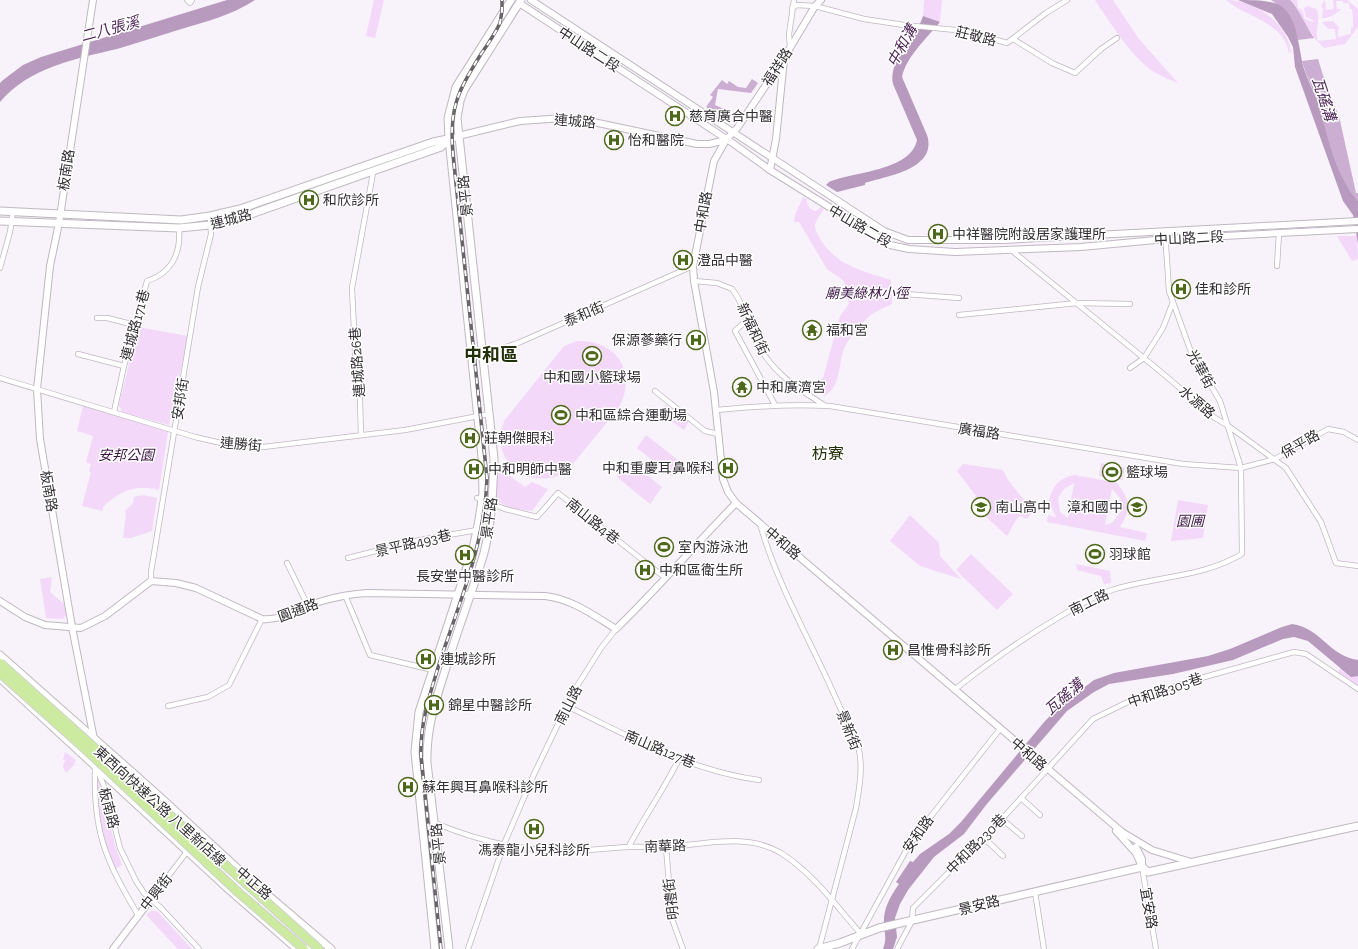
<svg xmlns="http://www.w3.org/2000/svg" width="1358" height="949" viewBox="0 0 1358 949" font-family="'Zilla Slab','Noto Sans TC',serif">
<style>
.green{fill:#f3d8fa;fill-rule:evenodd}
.forest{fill:#ccaed3}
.water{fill:#b79abe}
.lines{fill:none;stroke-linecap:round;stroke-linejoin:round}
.minor-casing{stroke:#bfb8c0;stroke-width:6}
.tertiary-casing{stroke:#bfb8c0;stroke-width:8}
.secondary-casing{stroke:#bfb8c0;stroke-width:9}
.minor{stroke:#fff;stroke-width:4.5}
.tertiary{stroke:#fff;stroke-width:6}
.secondary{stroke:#fff;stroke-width:7}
.rail-casing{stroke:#686468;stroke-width:3.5}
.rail{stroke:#fff;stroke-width:2;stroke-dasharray:6;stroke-linecap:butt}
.trunk-bridge-casing{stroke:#d2d1d2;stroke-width:10;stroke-linecap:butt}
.trunk-bridge{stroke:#cceba0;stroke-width:8}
.labels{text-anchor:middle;stroke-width:3;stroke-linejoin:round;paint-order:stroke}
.street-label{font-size:14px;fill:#322f32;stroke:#fff}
.poi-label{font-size:14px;fill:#322f32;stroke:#fff;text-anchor:start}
.park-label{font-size:14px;font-style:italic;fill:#3c1645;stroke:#fff}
.water-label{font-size:15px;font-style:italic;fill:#502959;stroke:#fff}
.quarter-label{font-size:16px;fill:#23300c;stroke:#fff}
.district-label{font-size:18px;font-weight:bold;fill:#23300c;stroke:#fff}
</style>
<rect width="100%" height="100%" fill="#f8f2fa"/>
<!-- green -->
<g class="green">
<path d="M374,0h10l-9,38 -9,-2z"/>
<path d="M924,0h18l-2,22 -17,-6z"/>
<path d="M1095,0h18l26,39 39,44c-7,-3 -15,-6 -22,-10 -22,-12 -47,-52 -61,-73z"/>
<path d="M1226,0c29,0 61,22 65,52l-2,1c-6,-32 -42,-35 -63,-53z"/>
<path d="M1290,0h7l1,8 4,2 3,9 8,3v-2l-7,-3 -2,-8 3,-3 9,3c6,8 -2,23 2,32l18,-2 -1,-10h-7l-6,-7 11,-1 7,8h-2v8l13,-3v-6l2,-1c0,-6 0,-12 -1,-18h-2l-1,-6h-6v-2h-7l1,8h4c-4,5 -14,10 -19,9l1,-9 -2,-3 4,-6 1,10 8,-1 -1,-9h14l11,9v18l-13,17 -21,4c-3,-4 -7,-7 -11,-11 -9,-11 -13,-28 -23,-37z"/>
<path d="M803,197l4,2c-1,6 3,11 9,12l5,-4 3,2c-3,4 -8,11 -9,16 0,7 4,11 7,17 17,25 42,29 69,38l1,24c-6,3 -11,5 -17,8 -9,5 -21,21 -27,29 -12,17 -4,45 -24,55l-4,-16 3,-2 17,-62 9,-12 -5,-23 -17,-12 -28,-47h-5l1,-7z"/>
<path d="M1337,236h20l1,23 -6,2z"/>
<path d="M138,327l50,9 -19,89 -47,-13 -3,-7z"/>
<path d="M577,341c41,-1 61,32 41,68l-51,62c-19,14 -50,8 -62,-14 -6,-11 -4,-25 -1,-36l60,-75z"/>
<path d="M666,405l23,16 -5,9 -23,-16z"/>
<path d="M83,406l85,26 -9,58c-23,-6 -39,1 -56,17v4l-21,-5 9,-34 -2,-1 2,-7 -5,-2 7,-26 -16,-5z"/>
<path d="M646,435l37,29 -11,12 -35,-28z"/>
<path d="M629,461l33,26 -12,17 -33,-27z"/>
<path d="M1101,463l24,5 -3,12 -23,-4z"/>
<path d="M963,464l40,6 5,10 25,31 -6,8 -7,-3c-9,9 -7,12 -13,20l-35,-32 4,-8 -19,-25z"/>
<path d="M497,467l28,20 7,-5 16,7 -16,22 -23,-3 -13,-8z"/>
<path d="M1075,475l42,8c13,17 15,25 3,44l27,6 -2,8 -98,-19 1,-7 8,2 -7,-15c2,-15 11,-25 26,-27zM1074,483l-6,35 -8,-6 -2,-14 6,-9zM1112,489l8,9 2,12 -10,13 -7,2z"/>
<path d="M143,495l14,3 -5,33 -21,7h-8l3,-24 -1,-3 8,-8 1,-6z"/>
<path d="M1178,500l30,5 -5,33 -32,3z"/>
<path d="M910,515l29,28 1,13 21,23 -41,-13 -30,-25z"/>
<path d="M971,554l42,40 -16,16 -41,-40z"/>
<path d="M1076,564l34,7 1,12 -7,1 -3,-8 -24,-6z"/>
<path d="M52,577l-2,15 14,12 3,10 -4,5 -17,-1 -6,-39z"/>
<path d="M1342,666l16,4v19l-22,-14z"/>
<path d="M65,752l11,8 -2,5 -8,8 -3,-6 2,-7h-2z"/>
<path d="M96,781h3l16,64 7,20 -7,4c-13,-32 -16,-54 -19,-88z"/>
<path d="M151,911h6l35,38h-14l-32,-34z"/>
</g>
<!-- forest -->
<g class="forest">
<path d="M1271,0h19c8,7 17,28 24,38l-16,2c-4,-16 -12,-31 -27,-40z"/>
<path d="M1318,59l9,29 12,28 17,77h2v8c-25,-29 -31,-70 -43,-105 -4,-12 -10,-23 -13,-35z"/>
<path d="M752,79l6,4 -7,10 -33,-4 -3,16 9,4 -4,7 -14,-9 7,-10 -3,-2 12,-15 5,4 2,-3 9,6 8,1z"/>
</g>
<!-- water -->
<g class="water">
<path d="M227,0h28c-23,15 -50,22 -77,30 -20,6 -40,13 -61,19 -42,10 -87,18 -117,53v-19l3,-3 20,-15 18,-8z"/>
<path d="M1238,0c14,0 30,0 42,5 19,14 18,43 24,64 4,12 10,23 14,34 10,34 17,71 40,98v43l-5,-29 -10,-14 -48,-134 -2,-20 -5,-10 -16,-23z"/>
<path d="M923,16l17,6c-13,16 -34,35 -38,55l25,58c11,34 -40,41 -62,48v2l-28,7 -11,-7 3,-3c23,-10 82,-11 88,-42l-24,-56c-4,-20 13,-35 22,-51 3,-5 6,-11 8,-17z"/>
<path d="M1292,624c29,4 37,32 66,36v16l-7,1 -43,-36 -14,-4 -11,2 -50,21 -60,14 -64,10 -15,8 -27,19 -81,94 -22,29 -30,23 -26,33 -8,14 -5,14 2,19 -4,12h-10c5,-13 0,-18 1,-31 1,-13 8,-24 15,-34l-3,-2 14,-21 3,1 7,-8 29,-20 12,-12 84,-101 16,-16 33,-25 20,-7 94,-17 22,-7 52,-22z"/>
</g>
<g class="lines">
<defs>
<g id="minor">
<path d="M187,0l3,3 2,-3"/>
<path d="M792,8l5,-3 18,1 49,13 40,6 62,6 41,12 39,-30 21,-13"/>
<path d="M1013,39l39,24 23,10 26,-24 16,-11"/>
<path d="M790,47l-1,-13 5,-34"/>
<path d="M1010,249l151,123 54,46 12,7 59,43 35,54 15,41 22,3"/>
<path d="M1277,266l2,-33"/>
<path d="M0,268l10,-36 3,-20"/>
<path d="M694,281l23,2 15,6c12,15 17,36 25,53 14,30 40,46 67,63"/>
<path d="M905,294l54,4"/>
<path d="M959,315l118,-12 53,1"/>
<path d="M97,318h10l28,7"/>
<path d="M748,319l-13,12 40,74"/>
<path d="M78,354l46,12"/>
<path d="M472,358l46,-15 175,-77"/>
<path d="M1130,368l14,-10 19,-30 10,-26"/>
<path d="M0,378l195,59 26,6 42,4 142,-17 84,-16"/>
<path d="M655,391l50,40 13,3"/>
<path d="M717,410c39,-4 74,-6 113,-4l353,58 58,4 34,-9 53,-30 16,3 14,8"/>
<path d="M114,412l10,-46 23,-85c25,-8 34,-28 32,-53"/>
<path d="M361,435l-1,-35 -4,-27 -4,-85 21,-115"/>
<path d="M477,498l28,11 32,8 21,-24 106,84"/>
<path d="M760,524c18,63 52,119 78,179 6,14 18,32 21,47 4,18 0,40 -3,58l-37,141"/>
<path d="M348,558l72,-18 57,-10"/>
<path d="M287,563l21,43"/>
<path d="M151,581v-9l47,-285 13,-53 -1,-18"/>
<path d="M345,595l25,60 63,15"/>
<path d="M954,690c34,-27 69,-52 107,-74 17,-10 32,-20 51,-26 45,-14 89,-12 130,-36l-1,-86 -21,-67 -29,-49 -22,-61 -4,-60"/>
<path d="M168,706l40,-9 21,-12 33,-66"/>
<path d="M567,706c61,30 123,65 192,74"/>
<path d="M95,766c-2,66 10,93 43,149"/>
<path d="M97,769l8,20 15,59 16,33 8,12 17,15 38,41"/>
<path d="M1021,798l19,17"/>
<path d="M1002,819l20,17"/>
<path d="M435,823c36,15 79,26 118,28 25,1 51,-3 75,-4 14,-1 27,1 40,0 36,-3 80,-14 113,6 33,21 55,53 80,81"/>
<path d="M983,837l20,19"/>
<path d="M629,846c16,-30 35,-57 50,-87"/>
<path d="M666,847l6,72 11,30"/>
<path d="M1142,867l14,82"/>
<path d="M1035,892l9,57"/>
<path d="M151,899l38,-50"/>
<path d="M468,949l36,-105 31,-72 39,-81 27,-43 15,-19"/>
<path d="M852,949l56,-102 12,-17 80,-101"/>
<path d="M897,949l15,-28 1,-13 89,-89 91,-100 39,-19 69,-22 93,-26 12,2 52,35"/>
</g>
<g id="tertiary">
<path d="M93,0l-34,223 -9,43 -13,123 3,50 32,188 22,112"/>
<path d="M531,0l353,231 24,9h96l354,-19"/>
<path d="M821,0l-6,6 -31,52 -46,69 -12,13 -12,21 -21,105 1,15 20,111 9,87 5,13 8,11 386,329 30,18 39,12"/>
<path d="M519,3l215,141 36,26 120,75 19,4 46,3 126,-5 85,-8 192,-10"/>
<path d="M458,136l62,-15 44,-3 20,2 113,24h12l17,-4"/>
<path d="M770,170l6,-31 8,-80"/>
<path d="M0,601l25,16 20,8 36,3 24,-12 46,-35 25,2 20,5 66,31c19,2 39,-11 57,-17 16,-5 32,-8 48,-9l178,3c27,3 48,19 71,33 41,-40 79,-84 120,-126"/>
<path d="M1116,831l20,22 6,14"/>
<path d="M1136,847l6,12v8"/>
<path d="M113,949l38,-50"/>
</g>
<g id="secondary">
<path d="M0,211l181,9 29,-4 30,-7 193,-67 20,-4"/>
<path d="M0,221l179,7 31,-3 30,-7 201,-71 7,-7"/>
<path d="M0,655l158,140 91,84 82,70"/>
<path d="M2,680l224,207 71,62"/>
<path d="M139,793l173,156"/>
<path d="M435,949l-20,-197 4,-40 54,-163 6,-29 4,-27 -1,-36 -33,-318 -1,-21 8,-31 55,-87"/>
<path d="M449,949l-22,-186c-1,-33 8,-61 18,-92 12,-40 27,-78 39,-118 8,-31 9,-63 10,-94l-37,-341 3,-17 4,-11 57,-90"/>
<path d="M818,949l22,-6 39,-15 263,-61 6,5 210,-46"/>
</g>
</defs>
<!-- minor casing -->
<use href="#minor" class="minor-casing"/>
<!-- tertiary casing -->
<use href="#tertiary" class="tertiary-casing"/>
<!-- secondary casing -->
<use href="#secondary" class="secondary-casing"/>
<!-- minor -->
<use href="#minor" class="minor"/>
<!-- tertiary -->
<use href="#tertiary" class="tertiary"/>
<!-- secondary -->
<use href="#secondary" class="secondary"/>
<defs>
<path id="rail" d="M441,949l-20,-193c-1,-35 10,-65 20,-98 20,-59 44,-117 46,-180l-34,-323c-4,-47 4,-62 28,-101 7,-10 14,-20 19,-31l2,-12v-11"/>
</defs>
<!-- rail casing -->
<use href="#rail" class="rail-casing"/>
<!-- rail -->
<use href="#rail" class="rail"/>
<defs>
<g id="trunk-bridge">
<path d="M0,663l319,286"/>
<path d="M0,673l84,75 155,145 65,56"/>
</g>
</defs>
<!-- trunk-bridge casing -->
<use href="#trunk-bridge" class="trunk-bridge-casing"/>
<!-- trunk-bridge -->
<use href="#trunk-bridge" class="trunk-bridge"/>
</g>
<!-- icons -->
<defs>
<symbol id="hospital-ring" viewBox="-11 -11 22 22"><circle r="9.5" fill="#fff" stroke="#4d681b" stroke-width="1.5"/><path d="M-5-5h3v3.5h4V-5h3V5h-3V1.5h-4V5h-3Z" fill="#4d681b"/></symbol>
<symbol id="temple-ring" viewBox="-11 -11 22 22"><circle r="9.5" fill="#fff" stroke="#4d681b" stroke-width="1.5"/><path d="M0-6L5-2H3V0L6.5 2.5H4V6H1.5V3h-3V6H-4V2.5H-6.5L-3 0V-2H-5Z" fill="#4d681b"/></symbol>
<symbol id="stadium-ring" viewBox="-11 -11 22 22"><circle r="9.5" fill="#fff" stroke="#4d681b" stroke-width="1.5"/><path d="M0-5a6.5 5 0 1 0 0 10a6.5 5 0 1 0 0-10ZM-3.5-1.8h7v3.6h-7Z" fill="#4d681b"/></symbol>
<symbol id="school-ring" viewBox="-11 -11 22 22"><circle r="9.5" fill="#fff" stroke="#4d681b" stroke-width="1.5"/><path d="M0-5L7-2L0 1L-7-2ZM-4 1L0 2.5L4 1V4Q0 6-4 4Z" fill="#4d681b"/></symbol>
</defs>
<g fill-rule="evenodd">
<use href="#hospital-ring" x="664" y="105" width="22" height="22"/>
<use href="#hospital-ring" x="603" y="129" width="22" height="22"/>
<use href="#hospital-ring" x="298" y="189" width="22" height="22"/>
<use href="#hospital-ring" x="927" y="223" width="22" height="22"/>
<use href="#hospital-ring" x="672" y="249" width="22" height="22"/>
<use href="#hospital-ring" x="1170" y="278" width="22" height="22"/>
<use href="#temple-ring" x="801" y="319" width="22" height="22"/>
<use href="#hospital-ring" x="685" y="329" width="22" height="22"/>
<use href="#stadium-ring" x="581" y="345" width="22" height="22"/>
<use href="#temple-ring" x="731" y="376" width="22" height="22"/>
<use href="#stadium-ring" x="550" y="404" width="22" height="22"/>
<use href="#hospital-ring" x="459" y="427" width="22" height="22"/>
<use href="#hospital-ring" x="717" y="457" width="22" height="22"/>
<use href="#hospital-ring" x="463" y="458" width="22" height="22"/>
<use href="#stadium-ring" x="1101" y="461" width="22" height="22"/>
<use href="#school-ring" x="970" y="496" width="22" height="22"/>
<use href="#school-ring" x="1126" y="496" width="22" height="22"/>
<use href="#stadium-ring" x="653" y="536" width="22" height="22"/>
<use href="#stadium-ring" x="1084" y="543" width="22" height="22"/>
<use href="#hospital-ring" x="454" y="544" width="22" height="22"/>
<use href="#hospital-ring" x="634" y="559" width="22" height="22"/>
<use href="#hospital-ring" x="882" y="639" width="22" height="22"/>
<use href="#hospital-ring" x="415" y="648" width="22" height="22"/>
<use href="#hospital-ring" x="423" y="694" width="22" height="22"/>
<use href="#hospital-ring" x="397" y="776" width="22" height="22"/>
<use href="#hospital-ring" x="523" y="818" width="22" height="22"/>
</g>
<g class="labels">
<!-- street labels -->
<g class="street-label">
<text transform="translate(976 36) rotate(14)" y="5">莊敬路</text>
<text transform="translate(589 49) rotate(33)" y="5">中山路二段</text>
<text transform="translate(777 67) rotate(-57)" y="5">福祥路</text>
<text transform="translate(575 121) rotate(5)" y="5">連城路</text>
<text transform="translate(66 170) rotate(-81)" y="5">板南路</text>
<text transform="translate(465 196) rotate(-96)" y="5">景平路</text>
<text transform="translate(703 212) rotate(-80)" y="5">中和路</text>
<text transform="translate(231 219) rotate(-15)" y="5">連城路</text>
<text transform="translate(860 226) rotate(30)" y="5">中山路二段</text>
<text transform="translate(1189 238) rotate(-3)" y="5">中山路二段</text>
<text transform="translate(584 314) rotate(-23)" y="5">泰和街</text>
<text transform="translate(135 325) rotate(-75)" y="5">連城路171巷</text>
<text transform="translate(753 329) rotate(65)" y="5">新福和街</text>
<text transform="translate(357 362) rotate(-94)" y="5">連城路26巷</text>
<text transform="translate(1201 369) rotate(61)" y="5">光華街</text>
<text transform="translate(180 399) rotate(-81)" y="5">安邦街</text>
<text transform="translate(1197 402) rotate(40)" y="5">水源路</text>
<text transform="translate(979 431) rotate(9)" y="5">廣福路</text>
<text transform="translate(241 444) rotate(5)" y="5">連勝街</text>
<text transform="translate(1300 444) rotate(-30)" y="5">保平路</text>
<text transform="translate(49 491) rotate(80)" y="5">板南路</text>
<text transform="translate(489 518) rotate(-82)" y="5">景平路</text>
<text transform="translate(593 521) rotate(39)" y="5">南山路4巷</text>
<text transform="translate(413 543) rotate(-13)" y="5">景平路493巷</text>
<text transform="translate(783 543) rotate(41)" y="5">中和路</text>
<text transform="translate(1089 602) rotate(-26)" y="5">南工路</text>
<text transform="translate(298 610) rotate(-20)" y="5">圓通路</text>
<text transform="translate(1165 690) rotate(-19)" y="5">中和路305巷</text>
<text transform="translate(568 705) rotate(-63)" y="5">南山路</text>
<text transform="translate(849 730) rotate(68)" y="5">景新街</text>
<text transform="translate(660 749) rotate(23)" y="5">南山路127巷</text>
<text transform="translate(1029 754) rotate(41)" y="5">中和路</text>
<text transform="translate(160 806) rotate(42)" y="5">東西向快速公路 八里新店線</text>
<text transform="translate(109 808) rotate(75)" y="5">板南路</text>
<text transform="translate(918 834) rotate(-55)" y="5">安和路</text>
<text transform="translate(438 844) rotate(-96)" y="5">景平路</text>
<text transform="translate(976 844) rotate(-45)" y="5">中和路230巷</text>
<text transform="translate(665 846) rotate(-2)" y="5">南華路</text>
<text transform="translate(254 883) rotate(41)" y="5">中正路</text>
<text transform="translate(156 892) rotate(-52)" y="5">中興街</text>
<text transform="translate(671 899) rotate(-97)" y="5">明禮街</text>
<text transform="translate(979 905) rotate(-14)" y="5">景安路</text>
<text transform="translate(1149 908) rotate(80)" y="5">宜安路</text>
</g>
<!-- poi labels -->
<g class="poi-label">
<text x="689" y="121">慈育廣合中醫</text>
<text x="628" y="145">怡和醫院</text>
<text x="323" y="205">和欣診所</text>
<text x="952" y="239">中祥醫院附設居家護理所</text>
<text x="697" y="265">澄品中醫</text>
<text x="1195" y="294">佳和診所</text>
<text x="826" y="335">福和宮</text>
<text x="682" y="345" text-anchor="end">保源蔘藥行</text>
<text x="592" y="382" text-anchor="middle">中和國小籃球場</text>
<text x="756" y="392">中和廣濟宮</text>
<text x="575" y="420">中和區綜合運動場</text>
<text x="484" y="443">莊朝傑眼科</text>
<text x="714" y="473" text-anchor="end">中和重慶耳鼻喉科</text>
<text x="488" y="474">中和明師中醫</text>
<text x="1126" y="477">籃球場</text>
<text x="995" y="512">南山高中</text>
<text x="1123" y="512" text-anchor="end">漳和國中</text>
<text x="678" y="552">室內游泳池</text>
<text x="1109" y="559">羽球館</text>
<text x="659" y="575">中和區衛生所</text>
<text x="465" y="581" text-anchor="middle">長安堂中醫診所</text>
<text x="907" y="655">昌惟骨科診所</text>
<text x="440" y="664">連城診所</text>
<text x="448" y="710">錦星中醫診所</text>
<text x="422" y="792">蘇年興耳鼻喉科診所</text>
<text x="534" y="855" text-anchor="middle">馮泰龍小兒科診所</text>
</g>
<!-- park labels -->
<g class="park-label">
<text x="867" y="298">廟美綠林小徑</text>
<text x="126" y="460">安邦公園</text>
<text x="1190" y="526">園圃</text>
</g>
<!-- water labels -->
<g class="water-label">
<text transform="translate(110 29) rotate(-15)" y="5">二八張溪</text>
<text transform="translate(902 46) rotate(-61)" y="5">中和溝</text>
<text transform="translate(1324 99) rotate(72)" y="5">瓦磘溝</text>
<text transform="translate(1064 697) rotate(-41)" y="5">瓦磘溝</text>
</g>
<!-- quarter labels -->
<g class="quarter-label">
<text x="828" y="459">枋寮</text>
</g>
<!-- district labels -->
<g class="district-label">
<text x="491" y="361">中和區</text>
</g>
</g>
</svg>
